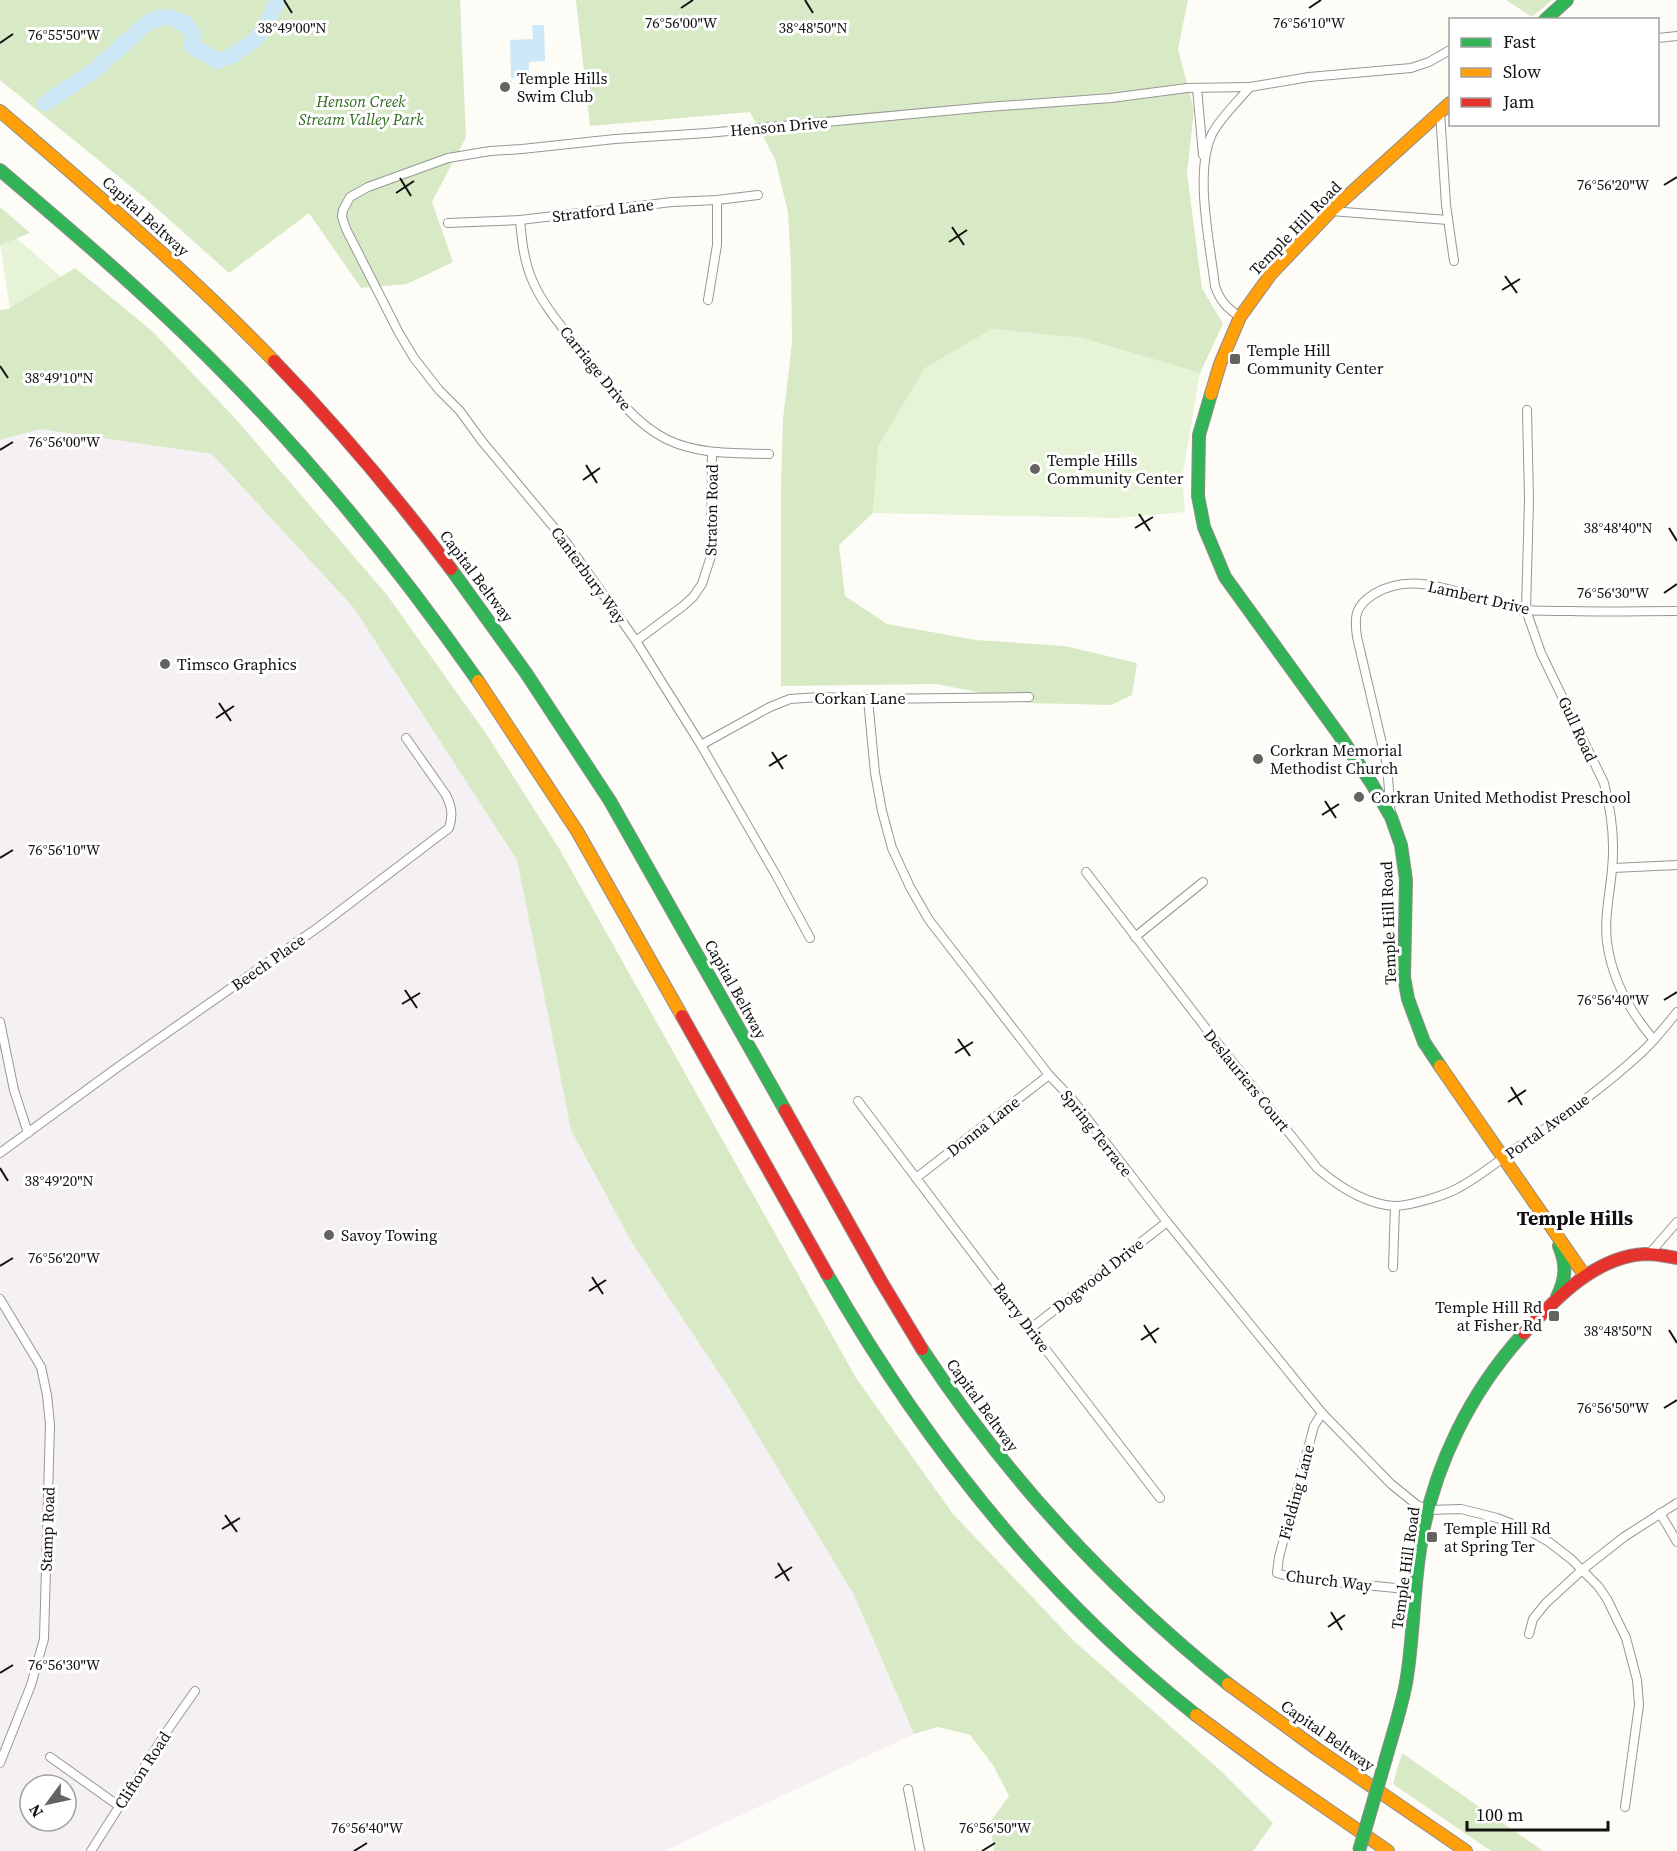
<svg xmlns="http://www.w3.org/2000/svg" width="1677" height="1851" viewBox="0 0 1677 1851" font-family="'Source Serif 4',serif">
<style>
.industrial{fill:#f5f0f3;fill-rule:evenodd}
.green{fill:#e7f3d7}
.forest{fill:#d8eac5}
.water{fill:#cde8f7}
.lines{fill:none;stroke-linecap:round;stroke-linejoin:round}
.river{stroke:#cde8f7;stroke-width:16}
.street-casing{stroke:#979795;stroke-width:10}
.fast-casing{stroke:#8e8d8b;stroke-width:14}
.slow-casing{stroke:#8e8d8b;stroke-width:14}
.jam-casing{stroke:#8e8d8b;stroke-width:14}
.street{stroke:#fffffe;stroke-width:8}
.fast{stroke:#30b455;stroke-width:12}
.slow{stroke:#ff9f0a;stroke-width:12}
.jam{stroke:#e5322d;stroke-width:12}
.fast-bridge-casing{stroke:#8e8d8b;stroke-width:14;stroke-linecap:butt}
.fast-bridge{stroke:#30b455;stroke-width:12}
.ticks{fill:none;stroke:#111;stroke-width:2}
.poi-dot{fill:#646362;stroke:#fff;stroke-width:2}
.labels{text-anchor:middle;stroke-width:6;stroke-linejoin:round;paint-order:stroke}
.poi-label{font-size:16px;fill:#111;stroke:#fff;text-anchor:start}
.park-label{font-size:16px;font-style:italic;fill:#2f6b1f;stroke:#fff}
.street-label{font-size:16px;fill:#111;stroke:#fff}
.quarter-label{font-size:20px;font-weight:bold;fill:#111;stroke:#fff}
.ticks-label{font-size:15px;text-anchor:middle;fill:#111;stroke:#fff;stroke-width:6;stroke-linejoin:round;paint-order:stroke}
</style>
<rect width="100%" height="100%" fill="#fdfcf7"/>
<!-- industrial -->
<path class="industrial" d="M40,429l173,25 140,153 164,253 54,270 60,111 100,150 123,204 60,139 -250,117h-664v-1411zM30,1785h36v36h-36z"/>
<!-- green -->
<g class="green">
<path d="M0,224l88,76 72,69 -99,13 -41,-20 -20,2v-40l12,-2 -12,-78z"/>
<path d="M992,329l90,9 118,35 -18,105 3,34 -67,6 -245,-5 5,-66 47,-79z"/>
</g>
<!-- forest -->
<g class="forest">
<path d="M0,0h460l6,137 -34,65 21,60 -46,22 -46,4 -52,-75 -80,60 -84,-75 -145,-118z"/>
<path d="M576,0h612l-10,49 16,61 -7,63 15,115 21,36 -23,49 -118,-35 -90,-9 -67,39 -47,79 -5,66 -34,32 6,51 42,28 89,16 89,6 72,17 -5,32 -21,10 -82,-2 -92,-19 -156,2v-198l2,-69 9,-76 -1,-79 -3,-52 -13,-53 -25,-47 -160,14z"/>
<path d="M1506,0h46l-20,17z"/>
<path d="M0,207l30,26 -30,12z"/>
<path d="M75,268l76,62 83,87 153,178 100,140 73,115 296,528 97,136 121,127 148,131 51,51 -20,28h-259l-4,-29 19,-26 -16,-31 -23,-30 -32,-8 -24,7 -60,-139 -123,-204 -100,-150 -60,-111 -54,-270 -164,-253 -141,-153 -172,-25 -40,11v-130l8,-1z"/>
<path d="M1402,1753l141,98h-52l-98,-67z"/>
</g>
<!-- water -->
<path class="water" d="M532,25h12l1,36 -16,1v15l-18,1 -1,-38 23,-1z"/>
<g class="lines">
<!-- river -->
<path class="river" d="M45,103l49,-32 53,-48 12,-5 10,-1 17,7 7,10 -1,12 26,15c18,-6 37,-18 47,-34 5,-8 8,-19 13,-27"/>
<defs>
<g id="street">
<path d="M1658,38l19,-2"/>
<path d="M1197,88l6,67"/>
<path d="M1440,112l6,93 8,56"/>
<path d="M1331,211l117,9"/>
<path d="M520,220c2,22 4,42 13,62 11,25 31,47 47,68 25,32 49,70 86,89 33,16 67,14 103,15"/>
<path d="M448,223l72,-3 152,-18 45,-2 41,-5"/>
<path d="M708,300l9,-55v-45"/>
<path d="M1240,317c-13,-9 -20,-16 -25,-31 -5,-42 -21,-114 -3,-152 8,-16 27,-34 38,-47l59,-10 102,-9 18,-6 21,-12"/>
<path d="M1527,410l2,90 -3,110 15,43 63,130c7,27 11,58 8,86 -2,25 -8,48 -5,73 5,38 23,70 47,98"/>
<path d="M636,641l47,-35 10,-9 9,-13 9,-28 1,-103"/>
<path d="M868,699l7,74 7,38 10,37 18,39 19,33 120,155 23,24 95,123 155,191 69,71 26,21 11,5 33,-1 36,9 31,12 21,12 22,17 27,27 9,13 19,39 11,42 2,25 -14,102"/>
<path d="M701,745l69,-38 20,-8 30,-2 48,2 161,-2"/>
<path d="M1391,816l-4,-51 -30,-128c-3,-21 -2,-31 17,-43 48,-29 102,11 151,16 15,1 31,1 46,1 35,1 71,0 106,0"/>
<path d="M1613,868l64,-3"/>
<path d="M1086,872l122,159 109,137c22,19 48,36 77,38 16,0 53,-11 66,-19 20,-11 38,-26 57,-39 43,-29 86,-60 124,-95 13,-12 25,-27 36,-41"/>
<path d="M1135,937l68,-55"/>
<path d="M810,938l-34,-63 -75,-130 -65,-104 -70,-99 -85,-102 -21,-29 -21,-21 -25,-32 -15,-25 -53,-104 -4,-12 1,-7 7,-13 18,-10 80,-29 42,-7 32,-2 93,-10 92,-6 280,-26 124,-9 76,-10 63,-1"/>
<path d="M0,1022l14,68 14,43"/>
<path d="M858,1101l172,228 130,169"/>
<path d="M0,1153l118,-86 202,-141 129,-98c4,-12 3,-21 -3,-33l-40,-57"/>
<path d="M916,1178l133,-103"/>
<path d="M1650,1253l27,-31"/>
<path d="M1393,1267l2,-61"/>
<path d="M0,1299l41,68 6,28 3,30 -6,214 -13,46 -31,78"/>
<path d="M1030,1329l137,-107"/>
<path d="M1322,1413l-8,13 -35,131 -2,16 17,5 122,12"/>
<path d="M1660,1513l17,29"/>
<path d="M1529,1634l4,-15 13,-16 36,-33 42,-33 53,-34"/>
<path d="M50,1757l69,49"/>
<path d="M908,1789l12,62"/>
<path d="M91,1851l76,-120 28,-40"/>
</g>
<g id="fast">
<path d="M1545,20l22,-20"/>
<path d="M0,170c78,66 156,133 228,207 92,93 175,197 250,304"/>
<path d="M1211,394l-12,41 -1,61 6,31 21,50 115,159 32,48 19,33 10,28 5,35 -2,97 4,22 16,43 16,24"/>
<path d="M451,569l75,104 84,128 175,309"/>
<path d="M827,1274c96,168 216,320 369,441"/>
<path d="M1557,1297c9,-18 10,-32 2,-51"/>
<path d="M922,1349c84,128 187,239 306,335"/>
<path d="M1386,1758c7,-25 15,-49 20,-75 8,-46 7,-94 15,-140 13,-78 50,-152 103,-210"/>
</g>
<g id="slow">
<path d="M0,111c94,81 188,161 274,250"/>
<path d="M1211,394l9,-30 20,-47 31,-43 60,-63 119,-108"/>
<path d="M478,681l99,150 105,185"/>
<path d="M1440,1066l145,210"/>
<path d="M1228,1684l89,65 149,102"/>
<path d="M1196,1715l76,56 116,80"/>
</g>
<g id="jam">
<path d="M274,361c63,65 122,135 177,208"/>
<path d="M682,1016l145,258"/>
<path d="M785,1110l96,171 41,68"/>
<path d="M1524,1333c31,-34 72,-77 121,-79 11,0 21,2 32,4"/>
</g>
</defs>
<!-- street casing -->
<use href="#street" class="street-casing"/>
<!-- fast casing -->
<use href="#fast" class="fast-casing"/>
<!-- slow casing -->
<use href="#slow" class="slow-casing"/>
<!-- jam casing -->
<use href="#jam" class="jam-casing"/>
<!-- street -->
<use href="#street" class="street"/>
<!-- fast -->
<use href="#fast" class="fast"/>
<!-- slow -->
<use href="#slow" class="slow"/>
<!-- jam -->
<use href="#jam" class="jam"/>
<defs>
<path id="fast-bridge" d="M1359,1851l27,-93"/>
</defs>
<!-- fast-bridge casing -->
<use href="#fast-bridge" class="fast-bridge-casing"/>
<!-- fast-bridge -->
<use href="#fast-bridge" class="fast-bridge"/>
</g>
<!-- ticks -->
<path class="ticks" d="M284,0l8,13M805,0l8,13M681,8l12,-8M1309,8l12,-8M0,43l13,-9M400,178l11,18M1664,185l13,-8M396,193l18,-12M952,227l12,18M949,242l18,-12M1505,276l12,17M1502,290l18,-11M0,366l8,12M0,450l13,-8M586,465l11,18M583,480l17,-12M1139,514l11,17M1135,528l18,-11M1669,528l8,13M1664,593l13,-9M219,703l12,18M216,718l18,-12M772,752l11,17M769,766l18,-11M1325,801l11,17M1322,815l17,-11M0,858l13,-8M405,990l12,18M1664,1000l13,-8M402,1004l18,-11M958,1039l12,17M955,1053l18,-11M1511,1087l11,18M1508,1102l18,-12M0,1168l8,13M0,1266l13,-8M592,1277l11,17M589,1291l17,-11M1144,1325l12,18M1669,1330l8,13M1141,1340l18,-12M1664,1408l13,-8M225,1515l12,17M222,1529l18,-11M778,1563l11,18M775,1578l17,-11M1331,1612l11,18M1328,1627l17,-12M0,1673l13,-8M354,1851l13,-8M982,1851l13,-8"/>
<!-- markers -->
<g class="poi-dot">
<circle cx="505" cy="87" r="6"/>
<rect x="1229" y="353" width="12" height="12" rx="3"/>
<circle cx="1035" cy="469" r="6"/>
<circle cx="165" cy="664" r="6"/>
<circle cx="1258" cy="759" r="6"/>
<circle cx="1359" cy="797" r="6"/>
<circle cx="329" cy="1235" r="6"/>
<rect x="1548" y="1310" width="12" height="12" rx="3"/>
<rect x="1426" y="1531" width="12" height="12" rx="3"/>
</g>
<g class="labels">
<!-- poi labels -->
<g class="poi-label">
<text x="517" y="84">Temple Hills<tspan x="517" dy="18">Swim Club</tspan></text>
<text x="1247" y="356">Temple Hill<tspan x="1247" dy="18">Community Center</tspan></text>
<text x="1047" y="466">Temple Hills<tspan x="1047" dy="18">Community Center</tspan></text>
<text x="177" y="670">Timsco Graphics</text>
<text x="1270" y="756">Corkran Memorial<tspan x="1270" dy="18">Methodist Church</tspan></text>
<text x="1371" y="803">Corkran United Methodist Preschool</text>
<text x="341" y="1241">Savoy Towing</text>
<text x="1542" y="1313" text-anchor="end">Temple Hill Rd<tspan x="1542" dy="18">at Fisher Rd</tspan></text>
<text x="1444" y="1534">Temple Hill Rd<tspan x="1444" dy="18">at Spring Ter</tspan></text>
</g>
<!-- park labels -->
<g class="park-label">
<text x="361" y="107">Henson Creek<tspan x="361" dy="18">Stream Valley Park</tspan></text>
</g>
<!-- street labels -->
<g class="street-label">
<text transform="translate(779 126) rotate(-5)" y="6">Henson Drive</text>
<text transform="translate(603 210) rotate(-7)" y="6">Stratford Lane</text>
<text transform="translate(146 216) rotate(42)" y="6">Capital Beltway</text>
<text transform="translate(1295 228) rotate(-46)" y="6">Temple Hill Road</text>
<text transform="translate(596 368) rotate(51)" y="6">Carriage Drive</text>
<text transform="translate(711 510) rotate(-89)" y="6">Straton Road</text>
<text transform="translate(589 575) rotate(54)" y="6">Canterbury Way</text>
<text transform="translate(477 576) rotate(53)" y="6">Capital Beltway</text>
<text transform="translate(1479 597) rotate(13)" y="6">Lambert Drive</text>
<text x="860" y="704">Corkan Lane</text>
<text transform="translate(1578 729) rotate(65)" y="6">Gull Road</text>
<text transform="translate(1388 923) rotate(-92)" y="6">Temple Hill Road</text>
<text transform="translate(268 962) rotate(-35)" y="6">Beech Place</text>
<text transform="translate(736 989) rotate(61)" y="6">Capital Beltway</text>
<text transform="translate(1247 1080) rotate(51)" y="6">Deslauriers Court</text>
<text transform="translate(983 1126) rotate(-38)" y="6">Donna Lane</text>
<text transform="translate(1547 1126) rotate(-36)" y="6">Portal Avenue</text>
<text transform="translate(1097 1133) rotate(52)" y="6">Spring Terrace</text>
<text transform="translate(1098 1275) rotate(-38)" y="6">Dogwood Drive</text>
<text transform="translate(1022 1317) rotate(53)" y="6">Barry Drive</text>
<text transform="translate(983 1405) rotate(54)" y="6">Capital Beltway</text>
<text transform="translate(1296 1492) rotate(-75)" y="6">Fielding Lane</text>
<text transform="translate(47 1529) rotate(-88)" y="6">Stamp Road</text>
<text transform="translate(1405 1568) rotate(-82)" y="6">Temple Hill Road</text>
<text transform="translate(1329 1580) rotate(7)" y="6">Church Way</text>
<text transform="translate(1328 1735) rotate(35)" y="6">Capital Beltway</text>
<text transform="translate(142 1770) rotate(-57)" y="6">Clifton Road</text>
</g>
<!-- quarter labels -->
<g class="quarter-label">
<text x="1575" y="1225">Temple Hills</text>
</g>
</g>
<g class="ticks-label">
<text x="681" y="28">76°56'00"W</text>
<text x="1309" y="28">76°56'10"W</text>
<text x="292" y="33">38°49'00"N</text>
<text x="813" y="33">38°48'50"N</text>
<text x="64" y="40">76°55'50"W</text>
<text x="1613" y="190">76°56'20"W</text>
<text x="59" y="383">38°49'10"N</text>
<text x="64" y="447">76°56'00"W</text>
<text x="1618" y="533">38°48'40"N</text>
<text x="1613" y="598">76°56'30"W</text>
<text x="64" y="855">76°56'10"W</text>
<text x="1613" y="1005">76°56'40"W</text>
<text x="59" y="1186">38°49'20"N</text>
<text x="64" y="1263">76°56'20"W</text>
<text x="1618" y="1336">38°48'50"N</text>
<text x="1613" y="1413">76°56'50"W</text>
<text x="64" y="1670">76°56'30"W</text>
<text x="367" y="1833">76°56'40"W</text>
<text x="995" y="1833">76°56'50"W</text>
</g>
<!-- legend -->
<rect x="1449" y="18" width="210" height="108" fill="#ffffff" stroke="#a0a0a0" stroke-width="1.5"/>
<rect x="1461" y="38" width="30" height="9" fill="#30b455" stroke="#a0a0a0" stroke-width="1.5"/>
<text x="1503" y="48" font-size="18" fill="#111111">Fast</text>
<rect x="1461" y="68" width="30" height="9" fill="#ff9f0a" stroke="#a0a0a0" stroke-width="1.5"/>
<text x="1503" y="78" font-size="18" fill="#111111">Slow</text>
<rect x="1461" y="98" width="30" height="9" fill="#e5322d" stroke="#a0a0a0" stroke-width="1.5"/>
<text x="1503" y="108" font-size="18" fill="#111111">Jam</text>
<!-- north arrow -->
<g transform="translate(48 1803) rotate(237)"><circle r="28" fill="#ffffff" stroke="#a0a0a0" stroke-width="1.5"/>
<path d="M0-4.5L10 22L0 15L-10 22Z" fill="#646362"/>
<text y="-9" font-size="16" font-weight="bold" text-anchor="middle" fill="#111111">N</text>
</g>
<!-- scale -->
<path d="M1467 1821v9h141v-9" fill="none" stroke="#111111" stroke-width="3"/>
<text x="1476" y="1821" font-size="18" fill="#111111" stroke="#ffffff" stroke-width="4.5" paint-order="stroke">100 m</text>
</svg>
